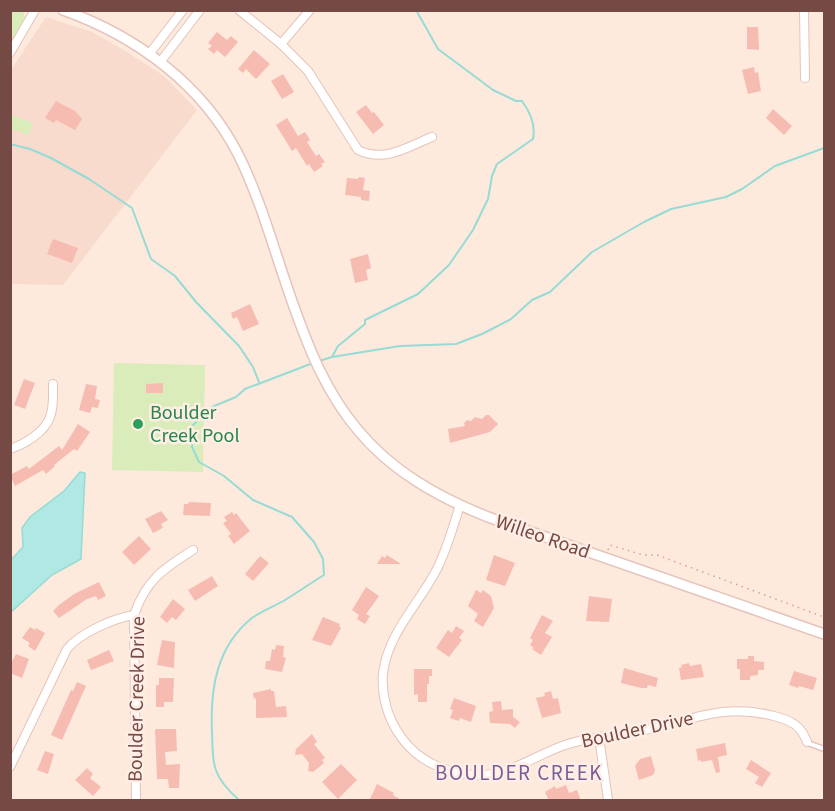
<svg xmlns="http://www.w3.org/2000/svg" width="835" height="811" viewBox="0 0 835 811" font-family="'Source Sans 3',sans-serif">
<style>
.residential{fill:#f8dbcd}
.green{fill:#dbecbb}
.water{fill:#b0e9e3;stroke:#96dbd4;stroke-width:1.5}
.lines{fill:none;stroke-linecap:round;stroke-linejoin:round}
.stream{stroke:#96dbd4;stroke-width:2}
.building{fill:#f6bcb2}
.service-casing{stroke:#e4c4bb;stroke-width:7}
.minor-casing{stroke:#e4c4bb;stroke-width:10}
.tertiary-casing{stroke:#e4c4bb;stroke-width:12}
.path{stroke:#da9f96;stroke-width:1.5;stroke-dasharray:1.5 4.5;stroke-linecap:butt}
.service{stroke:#fff;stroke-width:4}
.minor{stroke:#fff;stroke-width:8}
.tertiary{stroke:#fff;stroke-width:9}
.leisure-dot{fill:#2e9e5b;stroke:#ffeee5;stroke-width:2}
.labels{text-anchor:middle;stroke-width:5;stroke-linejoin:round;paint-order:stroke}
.leisure-label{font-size:20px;fill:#27864d;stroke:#ffeee5;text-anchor:start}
.street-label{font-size:20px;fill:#754944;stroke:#ffeee5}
.neighbourhood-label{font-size:21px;letter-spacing:1.5px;fill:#775e99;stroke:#ffeee5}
</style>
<rect width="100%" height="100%" fill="#fee9dd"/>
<!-- residential -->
<path class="residential" d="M46,17l44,14 34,19 40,26 33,34 -134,175 -52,-1v-214z"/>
<!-- green -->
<g class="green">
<path d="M11,10l12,1 2,6 -14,25z"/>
<path d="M11,115l22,8 -4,12 -18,-6z"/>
<path d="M114,363l91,2 -2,107 -91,-2z"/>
</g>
<!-- water -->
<path class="water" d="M80,472l5,1 -4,86 -29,16 -41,37v-52l12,-13 -1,-19 8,-11 34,-26z"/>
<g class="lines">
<!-- stream -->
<g class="stream">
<path d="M10,144l20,5 21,9 38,21 43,29 19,51 24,17 21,26 43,44 14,21 6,15"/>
<path d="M332,357l68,-11 56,-2 26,-10 29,-15 21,-19 18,-8 42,-40 52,-30 27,-13 55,-12 16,-8 33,-23 49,-18"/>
<path d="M319,361l13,-4 6,-11 27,-22v-4l53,-26 31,-29 24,-35 15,-31 4,-23 5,-12 36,-25c3,-14 -3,-27 -11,-38h-6l-23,-11 -55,-41 -22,-39"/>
<path d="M239,800c-27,-24 -26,-34 -27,-69 -2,-43 5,-85 40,-113 10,-7 23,-12 33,-18 13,-8 26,-17 39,-25l-1,-16 -9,-17 -22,-25 -39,-17 -29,-24 -25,-14 -7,-15v-21l20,-19 24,-10 9,-8 68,-26"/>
</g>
</g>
<!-- building -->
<g class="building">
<path d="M747,27h11l1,23 -12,-1z"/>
<path d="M217,32l10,8 4,-4 7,6 -13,15 -8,-7 -3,4 -6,-5 4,-3 -4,-3z"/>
<path d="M254,50l16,14 -14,15 -10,-10 -3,4 -5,-4z"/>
<path d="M754,67l1,6 3,-1 3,19 -13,3 -6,-24z"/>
<path d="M283,74l11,18 -12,7 -11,-18z"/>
<path d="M56,101l19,10 7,8 -7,11 -19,-10 -2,3 -9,-5z"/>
<path d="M366,105l6,8 2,-1 10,13 -11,9 -17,-22z"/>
<path d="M773,109l19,17 -8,9 -18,-17z"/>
<path d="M287,118l11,18 7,-4 5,8 -3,2 9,14 3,-2 6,8 -4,2 2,2 -9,6 -5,-8 -2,2 -11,-18 -4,3 -16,-26z"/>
<path d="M359,177l6,1 -2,12 7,1 -1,10 -8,-1v-3l-16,-2 2,-17 11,1z"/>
<path d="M53,239l25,9 -6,15 -25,-9z"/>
<path d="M368,254l3,14 -5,2 2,10 -13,3 -5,-24z"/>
<path d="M250,304l9,20 -16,7 -6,-14 -4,2 -2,-6z"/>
<path d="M24,379l11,4 -10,26 -11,-4z"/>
<path d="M163,383v10h-17v-9z"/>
<path d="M86,384l11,2 -2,13 5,1 -2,8 -6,-1 -2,6 -11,-3z"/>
<path d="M486,415h3l9,9 -8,8 -40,11 -2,-14 17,-3 -1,-3 3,-3 4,1 4,-4 7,2z"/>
<path d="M78,424l12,8 -13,19 -3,-2 -20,16 1,1 -9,8 -3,-4 -28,16 -5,-11 17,-9 2,3 30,-23 3,4z"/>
<path d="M189,502l22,1 -1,13 -27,-1 1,-11h4z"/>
<path d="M161,511l7,9 -7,4 2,3 -2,2 -8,4 -8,-14z"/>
<path d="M232,512l2,3 2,-2 14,18 -16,13 -6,-8 3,-2 -8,-11 4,-2 -3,-4z"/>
<path d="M139,536l12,13 -17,16 -12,-13z"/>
<path d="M387,555l14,9h-24l5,-8 3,2z"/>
<path d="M494,555l21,8 -10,23 -19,-6z"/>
<path d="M260,556l9,7 -16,18 -8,-7z"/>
<path d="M212,576l6,10 -23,15 -7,-11z"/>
<path d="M99,582l7,14 -8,4 -2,-4 -9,3 -28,19 -6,-7 6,-6 15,-11z"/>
<path d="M366,587l13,9 -13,18 4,2 -5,8 -8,-5 2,-4 -7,-5z"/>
<path d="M476,590l5,3 2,-3 8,6 3,12 -11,19 -9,-6 4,-7 -10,-8z"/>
<path d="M589,596l23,3 -3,23 -23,-1z"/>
<path d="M173,599l12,10 -9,11 -4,-3 -5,6 -7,-6z"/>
<path d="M542,615l11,6 -8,12 7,4 -11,18 -9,-6 2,-1 -4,-3 3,-5 -3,-2z"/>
<path d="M323,617l17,7 -1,2 2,2 -10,18 -19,-6z"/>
<path d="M456,626l8,5 -5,7 3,2 -13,17 -13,-9 12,-18 4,3z"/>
<path d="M30,627l5,3 1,-2 9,5 -10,18 -7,-5 2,-3 -8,-5z"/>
<path d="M162,640l13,2 -1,26 -17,-3z"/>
<path d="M276,645l8,1 -1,11 3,1 -4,14 -17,-3 1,-8h4l2,-12 3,1z"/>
<path d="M109,650l5,11 -23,9 -4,-10z"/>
<path d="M16,654l13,5 -7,19 -12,-5v-8z"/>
<path d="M748,656h6v5l10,1v8h-6v5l-8,1v4h-10v-11h-3v-10h11z"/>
<path d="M689,663l1,3 11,-2 3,13 -23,3 -2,-12 3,-1 -1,-2z"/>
<path d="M624,668l34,10 -2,9 -8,-2 -1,3h-6l-20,-5z"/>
<path d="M414,669h18v7h-3v8h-2v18h-9v-8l-4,1z"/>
<path d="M794,671l23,7 -4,12 -14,-4 -1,2 -9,-3z"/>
<path d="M159,678h15l-1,24h-9v5h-8v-22h3z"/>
<path d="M77,682l9,4 -24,54 -11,-5 20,-45 2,1z"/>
<path d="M271,689v2h3l2,16 10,-1 1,11 -31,1v-20l-2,1 -1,-6z"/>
<path d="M551,691l2,8 5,-1 3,15 -19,5 -6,-20 9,-2 -1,-3z"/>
<path d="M454,698l22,8 -5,16 -11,-4 -1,3 -9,-3 3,-8 -3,-1z"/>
<path d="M501,701l1,9 11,-1v8l7,5 -5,6 -5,-4 -20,-1 -1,-11 4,-1 -1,-9z"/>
<path d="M155,729h21l1,22 -12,1 1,13 14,-1 -1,24h-10l-1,-9h-11z"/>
<path d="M312,734l5,8 -3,2 11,14 -3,2 2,3 -11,9 -5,-1 1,-8 -7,-9 -7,1 1,-6z"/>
<path d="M725,743l2,12 -9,2 2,15 -4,1 -4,-13 -11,2v-2l-3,1 -2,-12z"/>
<path d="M45,751l9,3 -6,20 -11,-4z"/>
<path d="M651,756l4,15 -2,4 -14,5 -4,-14 5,-7z"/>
<path d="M751,760l20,13 -9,14 -7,-4 4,-6 -13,-8z"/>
<path d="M341,764l16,16 -19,19 -16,-17z"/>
<path d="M87,768l6,6 -3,4 11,9 -8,9 -18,-16z"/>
<path d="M377,784l17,9 -1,2 10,6h-34z"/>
<path d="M566,785l3,8 8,-3 4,11h-32l-4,-9 10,-6 1,3z"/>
</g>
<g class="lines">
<defs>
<path id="service" d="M808,743l16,6"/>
<g id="minor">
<path d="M239,10l42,34 27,27 50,79c27,13 49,-3 74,-13"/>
<path d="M804,10l1,68"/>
<path d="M281,44l29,-34"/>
<path d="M10,53l25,-43"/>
<path d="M150,53l33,-43"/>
<path d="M161,61l39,-51"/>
<path d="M10,449c15,-5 35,-17 40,-32 4,-10 3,-23 3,-33"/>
<path d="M460,505c-7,22 -13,44 -23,64 -18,35 -49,64 -54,104 -2,23 5,46 18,64 19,27 52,39 83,38 29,-2 54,-21 81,-30 26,-9 54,-10 80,-15 48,-10 78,-27 129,-14 16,4 27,9 33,26"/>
<path d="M599,737l9,63"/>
<path d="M10,767l57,-118c13,-16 47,-31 67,-34"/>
<path d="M136,800l-2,-185c12,-35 29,-46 59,-65"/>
</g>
<path id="tertiary" d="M63,10c73,26 139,74 175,144 24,48 37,100 55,150 16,45 33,88 64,125 34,42 81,68 131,88l336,117"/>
</defs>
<!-- service casing -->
<use href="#service" class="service-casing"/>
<!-- minor casing -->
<use href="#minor" class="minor-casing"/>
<!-- tertiary casing -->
<use href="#tertiary" class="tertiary-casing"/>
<!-- path -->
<path class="path" d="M608,550l2,-5 33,10h14l167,62"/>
<!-- service -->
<use href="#service" class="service"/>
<!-- minor -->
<use href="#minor" class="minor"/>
<!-- tertiary -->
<use href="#tertiary" class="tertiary"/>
</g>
<!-- markers -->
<circle class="leisure-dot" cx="138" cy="424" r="6"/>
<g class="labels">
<!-- leisure labels -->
<g class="leisure-label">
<text x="150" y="419">Boulder<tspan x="150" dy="23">Creek Pool</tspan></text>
</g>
<!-- street labels -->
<g class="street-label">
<text transform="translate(543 536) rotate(19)" y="7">Willeo Road</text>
<text transform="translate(136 699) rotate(-89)" y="7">Boulder Creek Drive</text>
<text transform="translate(637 729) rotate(-12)" y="7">Boulder Drive</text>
</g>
<!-- neighbourhood labels -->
<g class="neighbourhood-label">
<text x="519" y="780">BOULDER CREEK</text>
</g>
</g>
<!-- border -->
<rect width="835" height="811" fill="none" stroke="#754944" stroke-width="24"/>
</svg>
